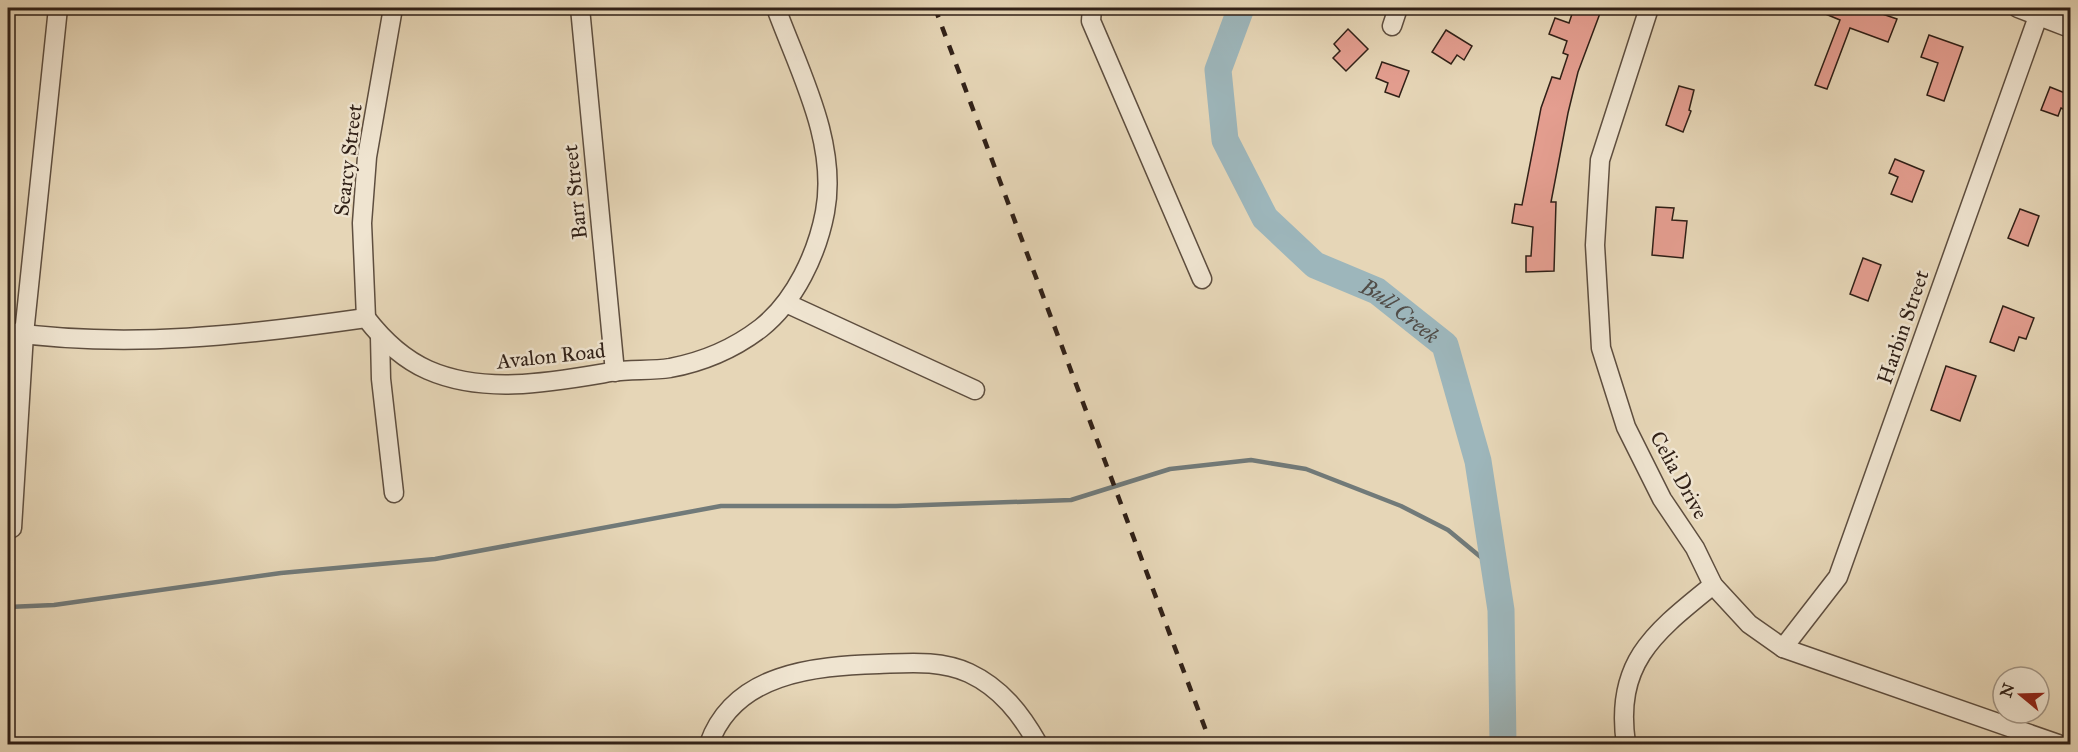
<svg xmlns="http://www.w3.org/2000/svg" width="2078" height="752" viewBox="0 0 2078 752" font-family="'IM FELL Great Primer',serif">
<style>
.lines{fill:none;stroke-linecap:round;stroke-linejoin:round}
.stream{stroke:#717a79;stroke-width:4.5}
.river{stroke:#9db6bb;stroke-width:27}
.building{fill:#e49e90;stroke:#302017;stroke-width:1.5}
.minor-casing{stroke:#5e4e3f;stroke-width:21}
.minor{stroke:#efe4d0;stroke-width:18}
.rail{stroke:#302017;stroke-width:4.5;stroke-dasharray:10 10;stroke-linecap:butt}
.labels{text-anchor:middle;stroke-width:5;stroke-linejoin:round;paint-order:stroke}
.street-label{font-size:21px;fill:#302017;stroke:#efe4d0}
.water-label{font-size:22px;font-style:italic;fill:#514d48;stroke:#efe4d0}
</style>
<rect width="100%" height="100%" fill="#e6d6b7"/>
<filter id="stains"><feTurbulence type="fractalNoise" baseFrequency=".00333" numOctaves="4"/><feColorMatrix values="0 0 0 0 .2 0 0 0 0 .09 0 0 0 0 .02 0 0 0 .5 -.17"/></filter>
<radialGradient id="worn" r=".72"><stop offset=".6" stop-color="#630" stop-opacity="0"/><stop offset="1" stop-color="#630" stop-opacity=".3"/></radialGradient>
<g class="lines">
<!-- stream -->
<path class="stream" d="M8,607l46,-2 227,-32 154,-14 286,-53h175l175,-6 99,-31 81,-9 55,9 95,37 47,24 46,38"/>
<!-- river -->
<path class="river" id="s1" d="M1241,8l-23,62 7,70 40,78 50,47 62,26 68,54 33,116 23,149 2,134"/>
</g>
<!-- building -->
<g class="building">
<path d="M1574,8h28l-24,64 -10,41 -17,89h5l-2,69 -28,1v-16h5l2,-29 -21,-4 3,-19 7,1 19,-97 11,-31 8,2 8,-24 -5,-2 4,-12 -18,-7 6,-16 14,5z"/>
<path d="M1811,8h54l32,11 -9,23 -38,-14 -23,61 -12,-4 25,-65z"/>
<path d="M1348,29l20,20 -22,22 -13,-13 7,-7 -6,-7z"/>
<path d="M1446,30l26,16 -8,14 -7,-5 -6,9 -19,-12z"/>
<path d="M1929,35l34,12 -19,54 -17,-6 11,-32 -17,-6z"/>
<path d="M1382,62l27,9 -10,26 -14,-5 3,-9 -12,-5z"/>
<path d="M1679,86l15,4 -5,20 2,1 -8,21 -17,-7z"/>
<path d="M2050,87l20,8v17l-9,-4 -3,8 -17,-6z"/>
<path d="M1895,159l29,12 -12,31 -21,-8 7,-17 -9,-4z"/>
<path d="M1656,207l18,1 -2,12 15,1 -4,37 -31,-3z"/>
<path d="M2020,209l19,7 -11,30 -20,-8z"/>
<path d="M1863,258l18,7 -13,36 -18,-7z"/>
<path d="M2003,306l31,12 -8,21 -7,-2 -5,14 -24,-9z"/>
<path d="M1946,366l30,10 -16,45 -29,-11z"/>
</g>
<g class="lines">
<defs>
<g id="minor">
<path d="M580,8l35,364"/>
<path d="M1092,8l-1,13 111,258"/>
<path d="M1649,8l-49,152 -5,85 6,103 25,79 36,72 33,49 18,37 36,39 34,24 275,96"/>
<path d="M2018,8l52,20"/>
<path d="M1392,26l6,-18"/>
<path d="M786,303l189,87"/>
<path d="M366,318l-4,-95 5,-66 26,-149"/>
<path d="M8,332c120,17 239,3 358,-14 17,22 37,41 62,52 57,25 124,12 183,2 20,-3 40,-1 59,-4 32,-6 65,-20 91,-40 34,-27 56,-74 64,-116 13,-70 -26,-141 -49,-204"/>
<path d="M380,337l1,42 13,114"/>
<path d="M12,528l12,-194 34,-326"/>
<path d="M1783,648l55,-71 203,-569"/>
<path d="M709,744c25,-71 105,-78 170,-80 31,-1 61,-4 90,9 32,15 52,41 69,71"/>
<path d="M1626,744c-12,-82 29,-112 87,-159"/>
</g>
</defs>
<!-- minor casing -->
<use href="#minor" class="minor-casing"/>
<!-- minor -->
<use href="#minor" class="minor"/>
<!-- rail -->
<path class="rail" d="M935,8l276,736"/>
</g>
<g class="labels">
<!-- street labels -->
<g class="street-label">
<text transform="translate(348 160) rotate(-83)" y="7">Searcy Street</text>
<text transform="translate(575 192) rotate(-96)" y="7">Barr Street</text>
<text transform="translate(1903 327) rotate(-71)" y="7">Harbin Street</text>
<text transform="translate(551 356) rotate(-6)" y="7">Avalon Road</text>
<text transform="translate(1679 475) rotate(61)" y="7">Celia Drive</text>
</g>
<!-- water labels -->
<g class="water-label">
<text dy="8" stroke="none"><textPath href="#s1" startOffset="390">Bull Creek</textPath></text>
</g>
</g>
<!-- margin -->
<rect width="2078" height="752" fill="none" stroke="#e6d6b7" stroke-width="30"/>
<rect x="9" y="9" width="2060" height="734" fill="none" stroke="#302017" stroke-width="3"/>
<rect x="15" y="15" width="2048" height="722" fill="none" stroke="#302017" stroke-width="1.5"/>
<!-- north arrow -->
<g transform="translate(2021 695) rotate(289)"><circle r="28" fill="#efe4d0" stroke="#a39686" stroke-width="1.5"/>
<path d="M0-4.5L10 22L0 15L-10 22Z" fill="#8f2418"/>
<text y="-9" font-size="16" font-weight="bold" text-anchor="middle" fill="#302017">N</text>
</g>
<rect width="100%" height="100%" filter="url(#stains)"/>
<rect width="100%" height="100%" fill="url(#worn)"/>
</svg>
